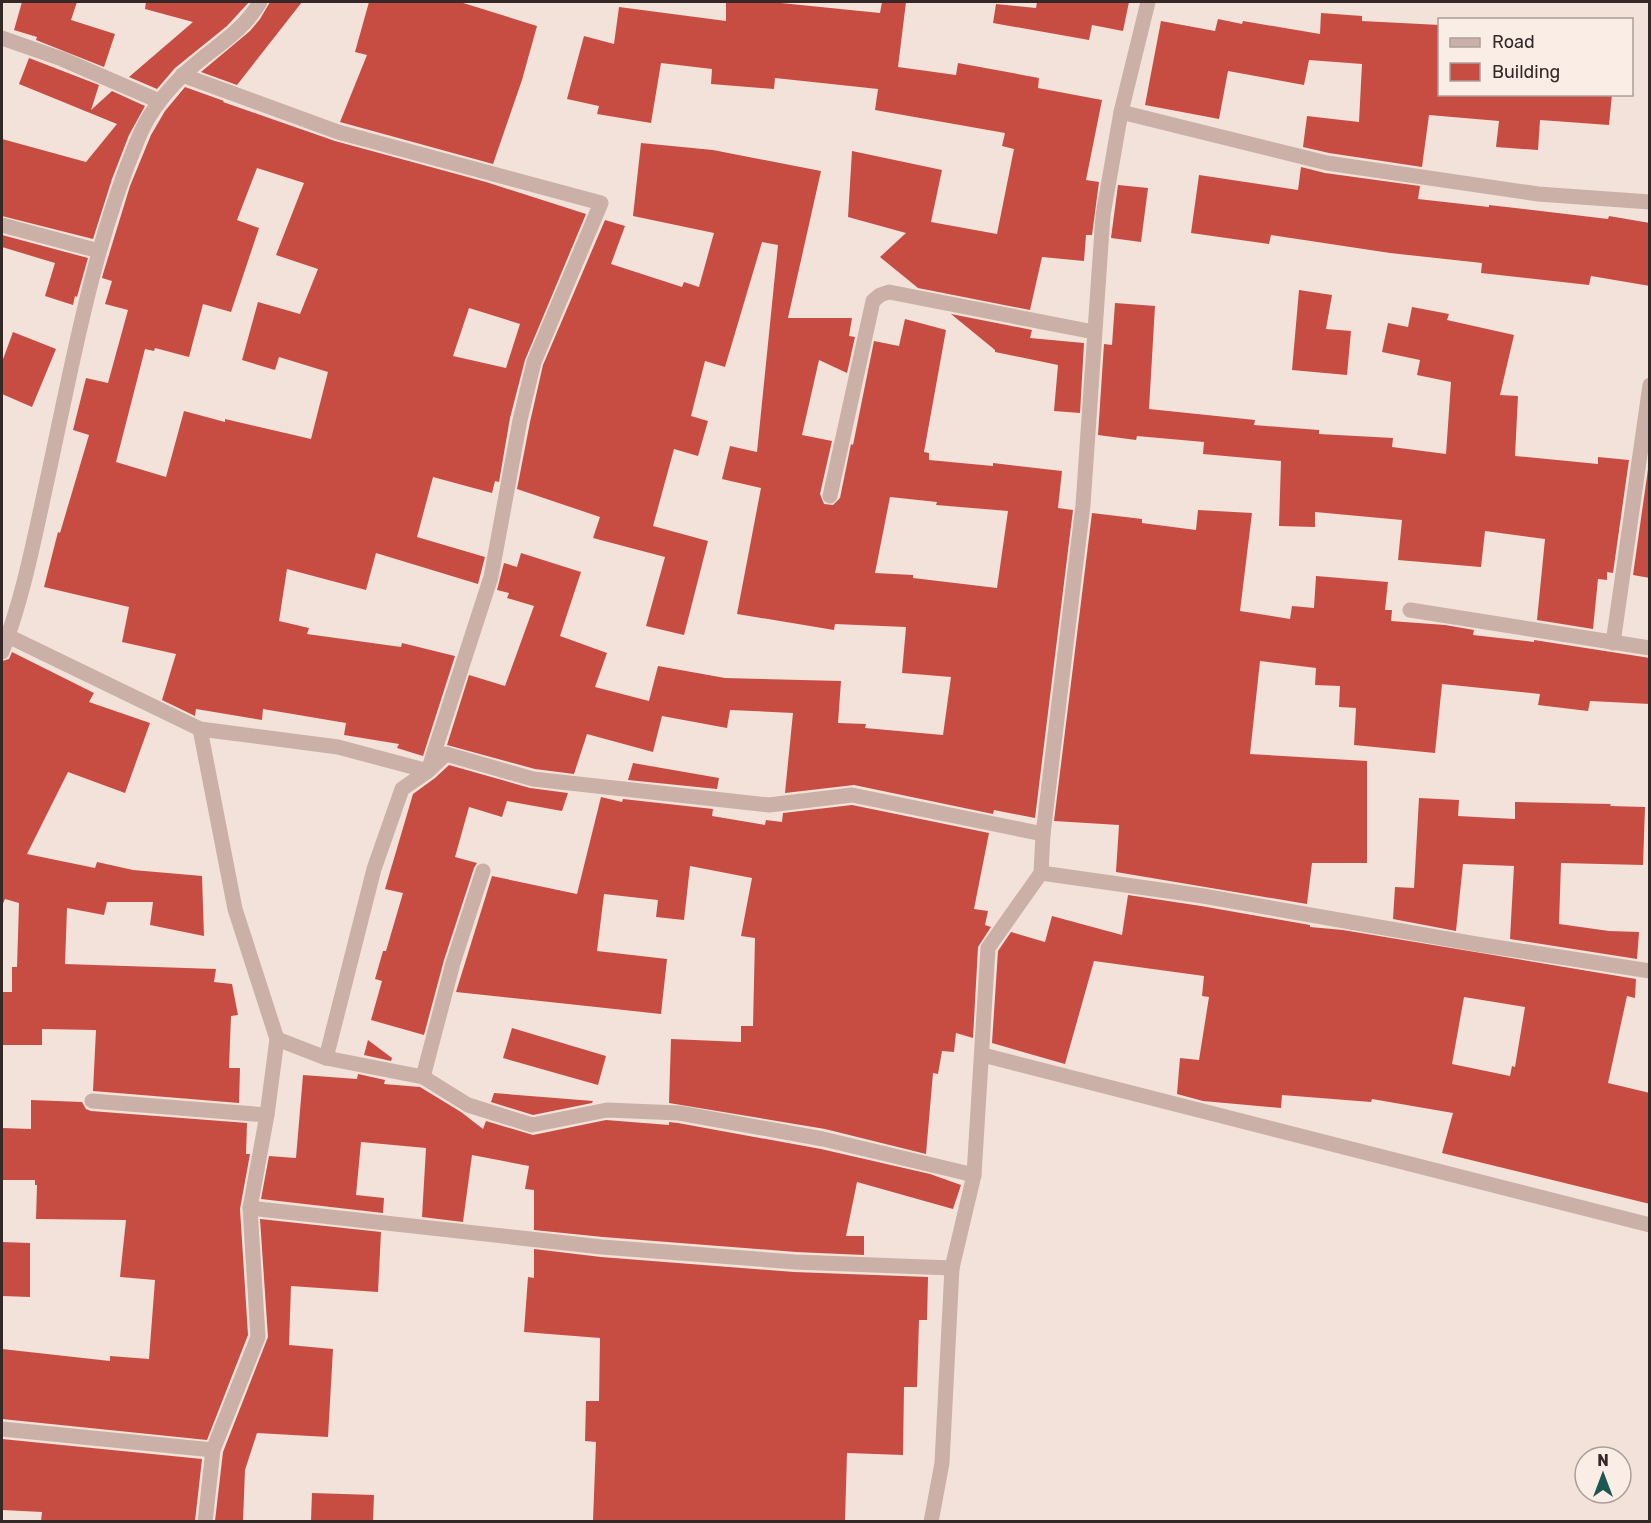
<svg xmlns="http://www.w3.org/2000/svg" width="1651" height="1523" viewBox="0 0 1651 1523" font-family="Rubik,sans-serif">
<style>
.building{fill:#c74d43;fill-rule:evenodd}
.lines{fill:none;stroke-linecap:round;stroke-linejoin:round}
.minor{stroke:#cab0a6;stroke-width:15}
</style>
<rect width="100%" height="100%" fill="#f2e2da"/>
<!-- building -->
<g class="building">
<path d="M22,2h55l-6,18 44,14 -11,33 -68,-27 1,-3 -23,-7z"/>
<path d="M146,2h103l-22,24 -52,42 -18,21 -28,-12 64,-55 -48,-13z"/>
<path d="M270,2h32l-65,83 -36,-13 49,-41 10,-12z"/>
<path d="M369,2h91l77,24 -15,54 -29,84 -153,-42 27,-67 -12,-3z"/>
<path d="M726,2h45l109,11 2,-11h24l-8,65 58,8 2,-12 81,15 -1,10 64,12 -16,80 13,2 -7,53h-6l-2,26 -42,-4 -12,53 -112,-22 -38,-31 26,-24 -58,-16 4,-66 90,19 -11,52 66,12 17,-85 -12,-3 3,-13 -130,-23 3,-21 -103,-11 -1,11 -63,-5 1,-15 -51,-6 -10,60 -54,-9 2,-8 -32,-7 17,-63 30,8 5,-37 107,14z"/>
<path d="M1037,2h92l-6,29 -31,-6 -3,15 -96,-17 3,-19 40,4z"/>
<path d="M1321,13l41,3v5l78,4v69h172l-3,31 -69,-5 -2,30 -42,-3 3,-26 -70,-6 -7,52 -93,-14 -26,-6 4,-31 52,6 3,-58 -53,-4 -5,25 -76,-14 -9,48 -74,-14 16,-84 54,10 3,-12 24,5 1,-3 77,13z"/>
<path d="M29,58l70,27 -8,25 21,-19 33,15 -16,29 -17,44 -19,60 -91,-23v-77l84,23 31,-38 -98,-40z"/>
<path d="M185,87l39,14 -1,1 112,39 151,41 100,32 -61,146 -15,58 -11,64 -4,-1 -3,12 -59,-16 -16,60 68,20 -7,27 -102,-31 -10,37 -79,-21 -8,52 30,7 -2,6 94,13 1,-4 53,13 -32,100 -26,-8 2,-4 -55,-9 2,-12 -83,-14 -1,11 -66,-11 -1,7 -33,-16 14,-46 -54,-12 7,-35 -85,-20 14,-55 2,1 29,-98 -16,-5 13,-52 22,5 20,-73 -23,-6 7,-23 -10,-3 1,-4 27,-88 21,-51 14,-24zM257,168l47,15 -28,72 42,14 -18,45 -42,-12 -16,58 33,10 4,-13 49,15 -17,67 -86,-20v3l-41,-11 -18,66 -50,-15 29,-113 9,2 1,-3 34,9 14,-53 28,8 28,-84 -22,-8zM469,308l51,16 -14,44 -53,-12z"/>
<path d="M641,143l72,7 108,21 -33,147h64l-3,18 6,1 -8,36 -28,-13 -17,75 30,6 -12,53 4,10 9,1 7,-7 11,-54 2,1 21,-104 25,5 6,-27 41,11 -22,122 5,1v7l64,6v-3l69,8 -4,37 15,2 -38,308 -41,-8 -1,4 -139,-29 -69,8 8,-80 -63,-3 -3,18 -65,-12 -9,36 -66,-18 -13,40 -39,-5 -88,-24 22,-70 36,11 29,-80 -27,-8 2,-5 -12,-3 7,-27 13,4 4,-14 60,19 -21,64 47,17 -12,34 54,14 9,-35 67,12 116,3 -3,42 28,1 -1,4 78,7 8,-58 -49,-4 4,-46 -71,-3 -1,6 -97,-16 24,-126 -39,-9 8,-33 27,6 21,-207 -16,-3 -37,125 -20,-6 -14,55 17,5 -10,35 -24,-7 -21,77 55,15 -24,94 -38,-9 19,-69 -72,-19 7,-21 -83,-28 13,-67 13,-57 62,-145 20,6 -14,38 71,23 2,-5 15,5 15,-54 -81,-17zM890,497l47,5 -1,3 72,6 -11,77 -84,-10v-3l-38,-2z"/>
<path d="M1301,167l24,6 95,13 -2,13 71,8v-2l119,14 1,-3 41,7v63l-59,-10 -2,9 -108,-12 1,-10 -92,-10 -119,-18 -2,9 -78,-11 8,-58 99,15z"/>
<path d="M1118,185l30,3 -7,54 -30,-4z"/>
<path d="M2,235l86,23 -11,39 -2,-1 -2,9 -28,-9 10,-33 -53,-16z"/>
<path d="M1299,290l33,5 -6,34 25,2 -4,44 -55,-5z"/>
<path d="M1115,303l40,3 -6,103 106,11 -1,5 65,5v4l74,4 -1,9 54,7 5,-72 -34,-7 3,-15 -38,-8 6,-29 20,4 4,-20 37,7 -2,6 67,15 -14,60 18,1 -3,60 83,8v-7l31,3 -16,113 -6,-1v8l-9,-1 -5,50 -56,-9 8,-81 -60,-8 -4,36 -83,-7 4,-40 -87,-8v15l-36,-1 2,-65 -78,-7 1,-12 -67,-6 -1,4 -38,-5 6,-91 8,1z"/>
<path d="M951,314l81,16 -2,8 54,5 -4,70 -26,-2 4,-46 -63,-13v-2z"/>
<path d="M13,332l43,17 -24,58 -30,-13v-32z"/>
<path d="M1649,462h1v116l-17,-3z"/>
<path d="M1198,510l54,3 -12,98 50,8 2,-13 22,2 2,-32 72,6 -3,28h7l-1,11 54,4 29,5 -1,5 61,7v-2l116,18v46l-60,-3 -2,10 -50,-6 2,-11 -98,-10 -7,69 -81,-8 2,-37 -17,-1 1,-21 -25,-1 1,-17 -56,-7 -10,93 117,7v102h-55l-5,41 -191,-32 3,-47 -65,-4 38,-308 50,6v4l54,7z"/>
<path d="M12,652l82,41 -5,9 61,21 -25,70 -57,-21 -41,82 68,14 2,-6 36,8 69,6 2,60 -54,-11 3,-23h-46l-3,13 -37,-7 -2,56 151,5 -2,13 18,2 6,31 -7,1 -2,52h11l-1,35 -146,-12 3,-61 -54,-1v16h-40v-53h10v-25h5l2,-64 -14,-4 -3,7v-245l7,-2z"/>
<path d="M633,763l86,15 -2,11 -89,-9z"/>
<path d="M449,765l81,23 38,5 -6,18 -55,-10 -5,16 -33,-10 -14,50 22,6 -3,5 -30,92 -20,75 -53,-15 11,-39 -7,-2 8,-28h3l17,-58 -18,-4 28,-95 22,-16z"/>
<path d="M601,797l21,5 1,-3 90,10 -1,7 53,9 1,-5 16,2 1,-9 69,-8 137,28 -15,76 14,2 -3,14 6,2 -13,20 -5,91 -17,-5 -2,19 -12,-1 -4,23 -5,-1 -7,81 -101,-25 -156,-26 2,-64 70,3v-16h12l2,-88 -14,-2 11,-58 -62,-12 -6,54 -28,-3 2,-17 -54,-6 -7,57 70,8 -6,55 -205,-22 36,-116 85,18z"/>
<path d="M1419,798l40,2 -1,16 57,3v-17l96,2 -1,2 35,1 -2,58 -82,-2 -2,61 50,7 30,1 -2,27 -127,-20 4,-73 -51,-2 -7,67 -63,-12 2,-32 19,1z"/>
<path d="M1128,895l73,11 109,19v2l33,3 293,49 -1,19 -8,-2 -19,87 42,10v111l-208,-51 11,-40 -81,-14 -1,3 -89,-7 -1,13 -78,-7 -26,-7 3,-36 19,2 10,-63 -7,-1 2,-20 -110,-15 -29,103 -73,-21 6,-92 13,-19 34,10 7,-26 70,19zM1464,997l61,10 -10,60 -3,-1 -2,10 -58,-12z"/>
<path d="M512,1028l94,28 -8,29 -95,-27z"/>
<path d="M368,1040l24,18 -1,3 -27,-6z"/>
<path d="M358,1074l27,6 -1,4 36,3 41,25 22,17 3,-8 47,14 73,-15 63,5v-3l9,1 143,26 109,25 31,11 -8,24 -96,-27 -11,54h18v19l-68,-3 -193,-15 -69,-7v-40l-9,-1 4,-23 -57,-11 -9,67 -41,-5 4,-69 -65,-6 -5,53 28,3 -1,15 -122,-14 8,-43 27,2 7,-83 54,4z"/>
<path d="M494,1093l99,8 -1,2 -59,12 -42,-13z"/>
<path d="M31,1100l51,2 4,7 5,2 156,12 -1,31h4l-10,55 8,126 -41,105 -205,-21v-70l108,12v-5l39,3 6,-79 -35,-3 6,-57 -90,-1 1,-34h-2v-5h-33v-52l29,1z"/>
<path d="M260,1219l121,13 -3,60 -87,-6 -2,59 44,4 -5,88 -71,-4 -12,37 -2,51h-28l8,-69 45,-115z"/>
<path d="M2,1242l28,1v54l-28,-1z"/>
<path d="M534,1249l67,8 193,15 134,5 -1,43h-8l-2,67h-13l-1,68 -56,-2 -2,68h-252l3,-79 -11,-1 1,-40h13l1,-63 -76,-6 4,-55 6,1z"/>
<path d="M2,1439l200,20 -7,62h-154l1,-9 -40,-2z"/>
<path d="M312,1493l62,2 -1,26h-62z"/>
</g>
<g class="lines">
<!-- minor -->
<g class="minor">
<path d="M2,38l60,21 97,42"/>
<path d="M182,75l156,57 263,71 -67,159 -14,58 -29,157 -63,194 -26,18 -28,80 -48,189"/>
<path d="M1121,112l206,51 211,31 112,8"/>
<path d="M2,225l97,26"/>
<path d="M830,496l43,-195 7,-6 9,-3 205,40"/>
<path d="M1410,610l240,38"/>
<path d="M8,636l192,93 138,18 90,24 18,-17 87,25 236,26 83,-10 191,39"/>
<path d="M1613,643l37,-258"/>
<path d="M2,652c19,-49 30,-102 41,-153 27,-121 47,-246 95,-360 9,-23 26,-45 44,-63 26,-26 59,-41 78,-74"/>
<path d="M200,729l35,180 42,130 -10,76 -17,93 8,129 -45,113 -8,72"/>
<path d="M1041,873l162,23 273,48 174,27"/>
<path d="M277,1039l49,19 97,19 45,28 64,20 75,-15 72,3 144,26 151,36"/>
<path d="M983,1055l667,170"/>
<path d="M423,1077l30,-114 30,-92"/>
<path d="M92,1101l175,14"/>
<path d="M250,1208l352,39 193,15 157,6"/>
<path d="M2,1429l211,21"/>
<path d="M931,1522l11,-59 10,-195 22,-93 14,-227 53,-75 2,-39 40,-329 20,-290 18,-103 27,-110"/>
</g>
</g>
<!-- border -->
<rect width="1651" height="1523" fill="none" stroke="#352927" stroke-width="6"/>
<!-- legend -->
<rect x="1438" y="18" width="195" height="78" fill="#f9ede6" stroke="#ab9f9a" stroke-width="1.5"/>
<rect x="1450" y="38" width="30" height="9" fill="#cab0a6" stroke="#ab9f9a" stroke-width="1.5"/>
<text x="1492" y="48" font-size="18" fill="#352927">Road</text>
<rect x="1450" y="63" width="30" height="18" fill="#c74d43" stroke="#ab9f9a" stroke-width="1.5"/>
<text x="1492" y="78" font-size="18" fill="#352927">Building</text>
<!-- north arrow -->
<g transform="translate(1603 1475)"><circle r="28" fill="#f9ede6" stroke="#ab9f9a" stroke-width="1.5"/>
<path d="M0-4.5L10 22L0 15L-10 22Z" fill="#1c5751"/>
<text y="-9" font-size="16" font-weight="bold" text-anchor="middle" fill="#352927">N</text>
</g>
</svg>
